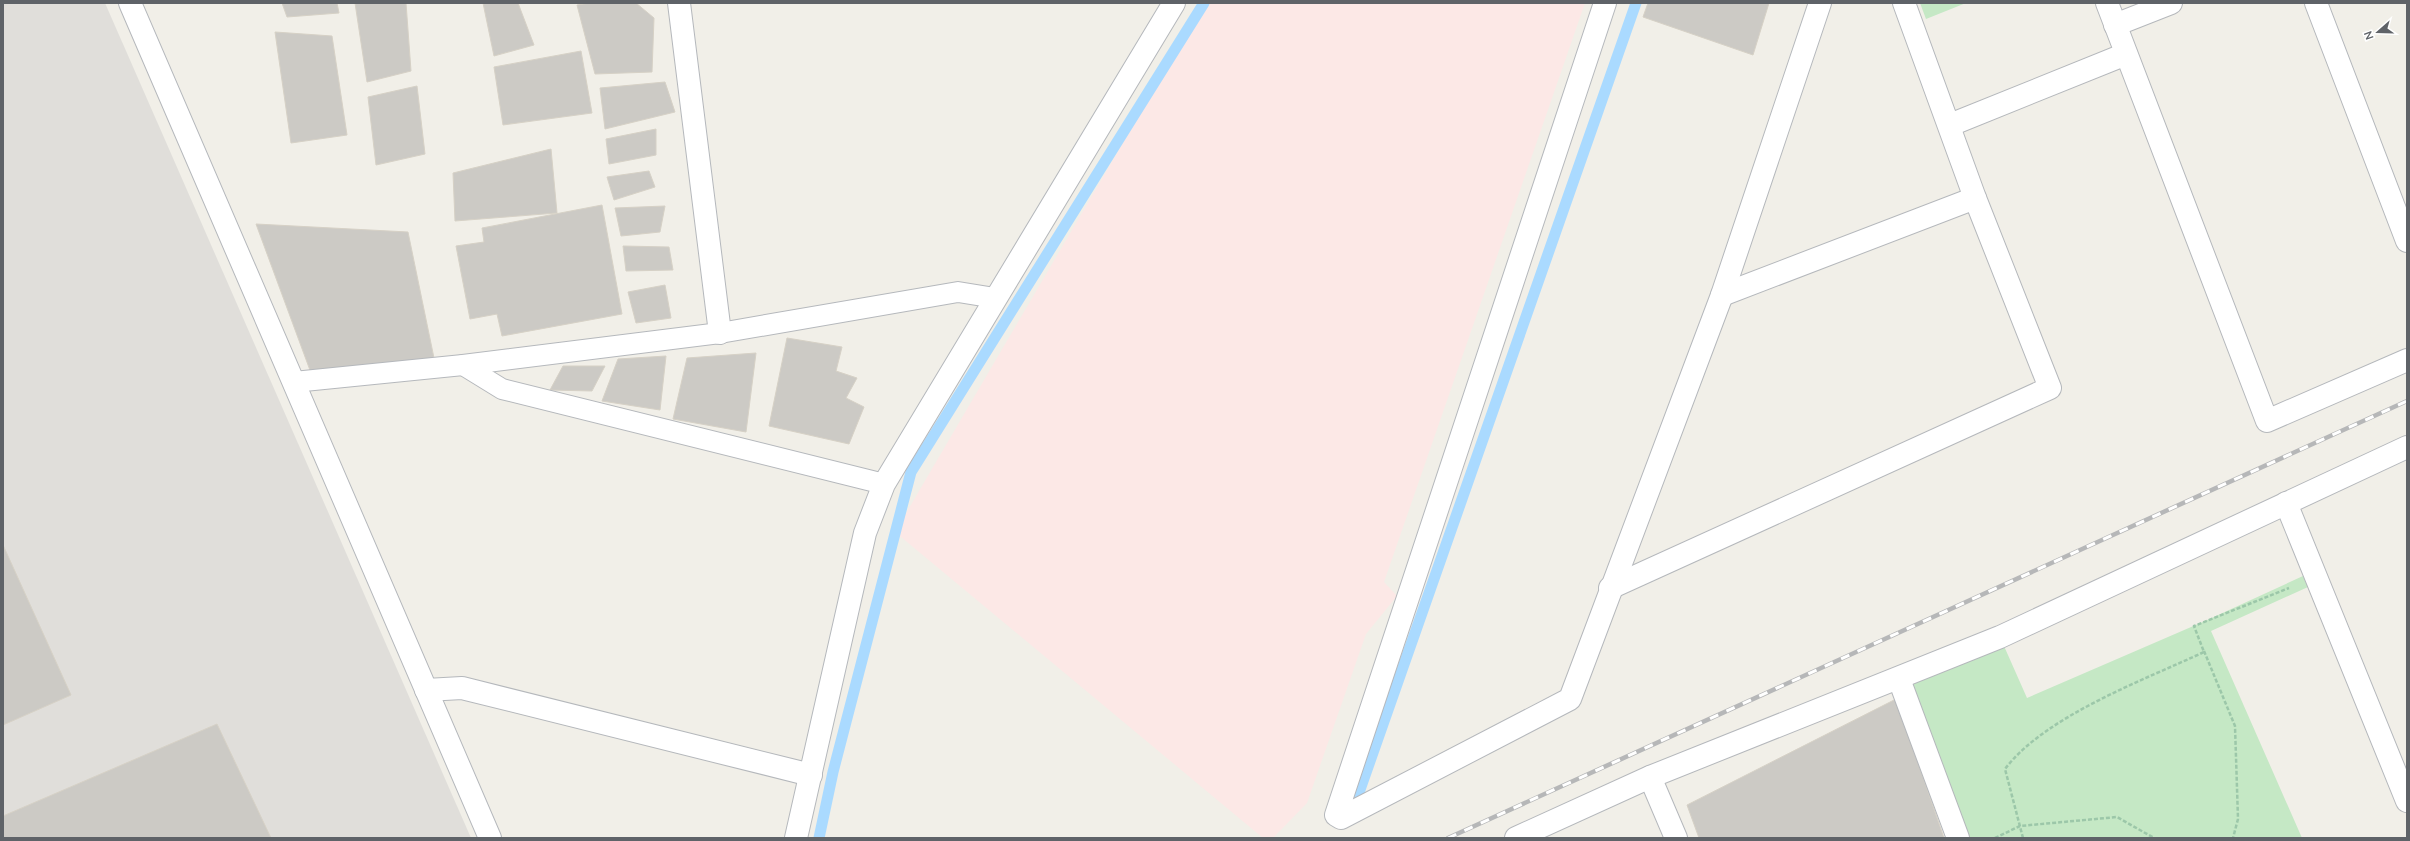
<svg xmlns="http://www.w3.org/2000/svg" width="2410" height="841" viewBox="0 0 2410 841" font-family="'Nunito Sans',sans-serif">
<style>
.industrial{fill:#e0deda}
.medical{fill:#fce8e6}
.green{fill:#c5e8c5}
.lines{fill:none;stroke-linecap:round;stroke-linejoin:round}
.stream{stroke:#aadaff;stroke-width:11}
.building{fill:#cccac5;stroke:#d6d1c6}
.service-casing{stroke:#b5b8bc;stroke-width:22}
.minor-casing{stroke:#b5b8bc;stroke-width:24}
.tertiary-casing{stroke:#b5b8bc;stroke-width:24}
.path{stroke:#9cc7a9;stroke-width:2.5;stroke-dasharray:4 2;stroke-linecap:butt}
.service{stroke:#fff;stroke-width:20}
.minor{stroke:#fff;stroke-width:22}
.tertiary{stroke:#fff;stroke-width:22}
.rail-casing{stroke:#b6b7b8;stroke-width:4.5}
.rail{stroke:#fff;stroke-width:3;stroke-dasharray:9;stroke-linecap:butt}
</style>
<rect width="100%" height="100%" fill="#f1efe8"/>
<!-- industrial -->
<path class="industrial" d="M3,3h102l366,835h-468z"/>
<!-- medical -->
<path class="medical" d="M1205,3h380l-201,579 13,14 -31,38 -59,169 -34,35h-10l-368,-306z"/>
<!-- green -->
<g class="green">
<path d="M1920,3h46l-40,16z"/>
<path d="M2303,576l5,11 -97,44 91,207h-345l-58,-159 101,-42 27,61 178,-77z"/>
</g>
<g class="lines">
<!-- stream -->
<g class="stream">
<path d="M1355,804l281,-801"/>
<path d="M819,838l14,-66 78,-300 293,-469"/>
</g>
</g>
<!-- building -->
<g class="building">
<path d="M282,3h55l2,10 -52,4z"/>
<path d="M355,3h51l5,68 -44,11z"/>
<path d="M483,3h35l16,42 -40,11z"/>
<path d="M590,3h46l18,15 -2,54 -57,2 -18,-69z"/>
<path d="M1648,3h121l-16,52 -110,-38z"/>
<path d="M275,32l57,4 15,99 -56,8z"/>
<path d="M581,51l11,62 -89,12 -9,-58z"/>
<path d="M665,82l10,30 -70,17 -5,-41z"/>
<path d="M417,86l8,68 -49,11 -8,-68z"/>
<path d="M656,129v26l-47,9 -3,-25z"/>
<path d="M551,149l6,64 -102,8 -2,-48z"/>
<path d="M649,171l6,16 -41,13 -7,-23z"/>
<path d="M602,205l20,109 -120,22 -5,-22 -27,5 -14,-73 28,-4 -2,-14z"/>
<path d="M665,206l-5,26 -39,4 -6,-28z"/>
<path d="M256,224l152,8 26,126 -123,15z"/>
<path d="M623,246l46,1 4,23 -47,1z"/>
<path d="M665,285l6,33 -35,5 -8,-31z"/>
<path d="M787,338l55,9 -6,24 21,7 -11,20 18,9 -15,37 -80,-18z"/>
<path d="M756,353l-10,79 -73,-13 14,-61z"/>
<path d="M666,356l-6,54 -58,-9 16,-42z"/>
<path d="M563,366h42l-13,25 -42,-1z"/>
<path d="M3,545l68,150 -68,30z"/>
<path d="M1896,699l48,139h-245l-12,-33z"/>
<path d="M217,724l54,114h-268v-22z"/>
</g>
<g class="lines">
<defs>
<g id="service">
<path d="M463,365l39,24 382,95"/>
<path d="M294,382l169,-17 257,-32 238,-41 37,6"/>
</g>
<g id="minor">
<path d="M130,3l360,835"/>
<path d="M679,3l41,330"/>
<path d="M1605,3l-269,812 5,3 229,-119 152,-404 98,-292"/>
<path d="M2107,3l160,418 140,-61"/>
<path d="M2316,3l91,238"/>
<path d="M2115,25l56,-22"/>
<path d="M1950,125l176,-71"/>
<path d="M1722,295l253,-97"/>
<path d="M2286,503l121,298"/>
<path d="M1610,588l440,-200 -75,-190 -71,-195"/>
<path d="M1899,679l59,159"/>
<path d="M426,690l36,-2 349,87"/>
<path d="M1650,777l26,61"/>
<path d="M1516,838l134,-61 350,-140 407,-190"/>
</g>
<path id="tertiary" d="M796,838l69,-305 19,-49 290,-481"/>
</defs>
<!-- service casing -->
<use href="#service" class="service-casing"/>
<!-- minor casing -->
<use href="#minor" class="minor-casing"/>
<!-- tertiary casing -->
<use href="#tertiary" class="tertiary-casing"/>
<!-- path -->
<g class="path">
<path d="M2204,651l31,75 3,93 -5,19"/>
<path d="M1995,838l25,-12 97,-9 37,21"/>
<path d="M2023,838l-18,-69c40,-53 139,-89 199,-117l-10,-26 95,-38"/>
</g>
<!-- service -->
<use href="#service" class="service"/>
<!-- minor -->
<use href="#minor" class="minor"/>
<!-- tertiary -->
<use href="#tertiary" class="tertiary"/>
<defs>
<path id="rail" d="M1448,838l959,-437"/>
</defs>
<!-- rail casing -->
<use href="#rail" class="rail-casing"/>
<!-- rail -->
<use href="#rail" class="rail"/>
</g>
<!-- border -->
<rect width="2410" height="841" fill="none" stroke="#5f6368" stroke-width="8"/>
<!-- north arrow -->
<g transform="translate(2378 32) rotate(250)" stroke="#ffffff" stroke-width="3" paint-order="stroke">
<path d="M0-3L7 15L0 10L-7 15Z" fill="#5f6368"/>
<text y="-6" font-size="11" font-weight="bold" text-anchor="middle" fill="#5f6368">N</text>
</g>
</svg>
